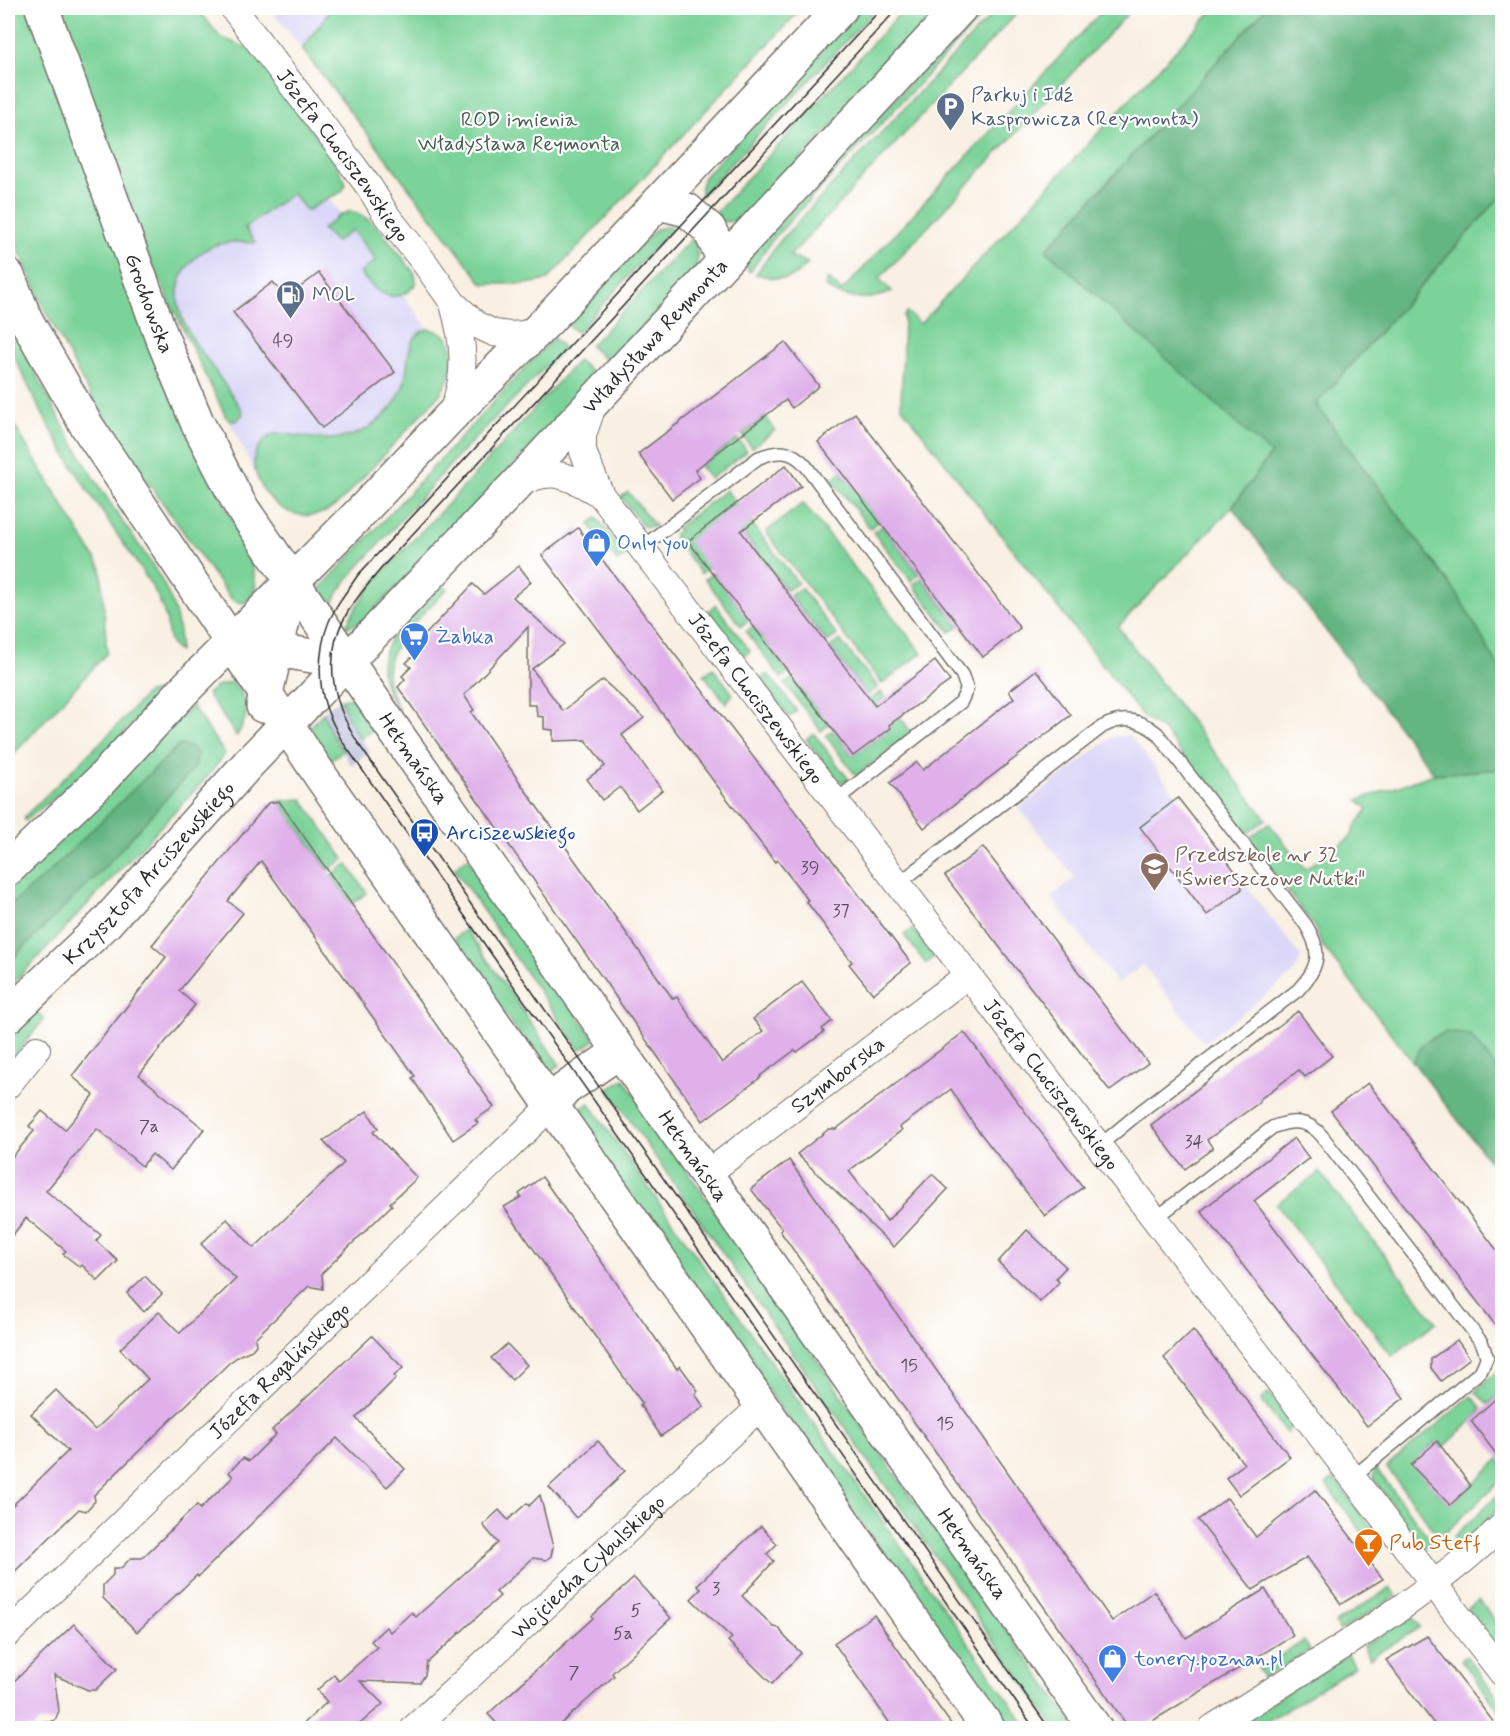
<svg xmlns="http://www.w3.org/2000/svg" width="1510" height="1736" viewBox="0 0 1510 1736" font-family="Mynerve,sans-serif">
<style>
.built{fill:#dad6f7}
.industrial{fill:#c0c2dd}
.green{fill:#7bd399;stroke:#537f62;stroke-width:1.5}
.forest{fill:#64b581;stroke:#487056;stroke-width:1.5}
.building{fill:#dfb0e9}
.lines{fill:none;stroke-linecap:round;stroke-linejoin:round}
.lane-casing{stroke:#73706b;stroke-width:15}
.street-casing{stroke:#73706b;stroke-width:28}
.secondary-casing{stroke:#73706b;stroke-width:36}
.lane{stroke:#fff;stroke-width:12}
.street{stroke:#fff;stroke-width:26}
.secondary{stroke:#fff;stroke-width:33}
.tram{stroke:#2b2b2b;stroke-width:1.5}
.labels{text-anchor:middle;stroke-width:4.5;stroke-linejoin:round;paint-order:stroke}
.number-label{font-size:18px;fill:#584c5a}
.service-label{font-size:21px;fill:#4e5e75;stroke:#fff;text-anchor:start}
.park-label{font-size:21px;fill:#435d4c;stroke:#fff}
.street-label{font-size:21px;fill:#2b2b2b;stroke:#fff}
.shop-label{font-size:21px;fill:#366cbe;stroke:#fff;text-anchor:start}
.transit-label{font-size:21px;fill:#164399;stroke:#fff;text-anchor:start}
.education-label{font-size:21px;fill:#785e54;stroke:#fff;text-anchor:start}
.food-label{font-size:21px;fill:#c56008;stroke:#fff;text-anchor:start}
</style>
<rect width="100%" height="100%" fill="#fff"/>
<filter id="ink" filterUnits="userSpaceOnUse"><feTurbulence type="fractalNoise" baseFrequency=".0167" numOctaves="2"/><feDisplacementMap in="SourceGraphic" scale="12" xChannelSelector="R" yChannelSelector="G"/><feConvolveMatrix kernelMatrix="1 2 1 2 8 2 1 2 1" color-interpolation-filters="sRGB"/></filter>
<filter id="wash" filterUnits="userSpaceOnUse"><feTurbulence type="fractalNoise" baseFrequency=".008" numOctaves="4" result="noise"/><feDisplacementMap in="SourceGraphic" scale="24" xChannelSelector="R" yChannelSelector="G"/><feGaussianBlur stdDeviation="1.35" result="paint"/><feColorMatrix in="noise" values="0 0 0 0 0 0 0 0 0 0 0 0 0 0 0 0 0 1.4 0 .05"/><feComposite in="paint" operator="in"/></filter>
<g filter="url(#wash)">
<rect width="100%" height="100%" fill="#f9f0e3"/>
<!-- built -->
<g class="built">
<path d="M270,8h62l-30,41z"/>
<path d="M304,166l149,195 -13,33 -95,103 -15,13 -14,5 -12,1 -24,-9 -9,-8 -12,-18 -101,-205z"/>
<path d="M1129,734l88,114 6,-4 10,12 -6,5 74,96 -7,16 -90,70 -61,-79 -25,20 -67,-87 24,-19 -56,-70 93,-71z"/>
</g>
<!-- industrial -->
<path class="industrial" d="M341,699l7,19 22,34 -19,13 -20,-32 -8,-20 10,-9z"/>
<!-- green -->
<g class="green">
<path d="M8,8h19l196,493c9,19 36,68 32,88 -1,6 -5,10 -11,14l-10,-2 -6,-6 -112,-158 -32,-53 -40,-76 -36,-83z"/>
<path d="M57,8h140l23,29 30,12 84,111 12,23 -4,9 -14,6 -21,13 -15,-18 -47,35 10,14 -2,1c-23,-3 -42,-1 -59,16 -35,36 -6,75 17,106 10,15 21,30 31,45l1,4 -7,7h-5l-5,-4 -78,-160z"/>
<path d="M332,8h470l-255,272 -21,4h-43l-181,-235z"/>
<path d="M861,8h16l-176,188v-10l3,-9z"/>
<path d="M905,8h37l-194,207c-13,8 -23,9 -36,2z"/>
<path d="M980,8h10l-217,231 -23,33 -5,-6 2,-9z"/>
<path d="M998,8h24l-232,248 18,7c-17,21 -28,17 -52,11l22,-31z"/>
<path d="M1105,8h28l-254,271 13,12c-20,11 -44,9 -64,-2l-3,-3 3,-7 14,12z"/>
<path d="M1215,8h51l-220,242 226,204 -40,53 -114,120 148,192 -21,16 -81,-104 -21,-14 -242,-311 3,-90 3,-4 13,12z"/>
<path d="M1502,195v478l-45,-79 -141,-190z"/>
<path d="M348,212c25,-1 52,44 67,62l1,9c-4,6 -8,10 -15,12 -19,5 -30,-9 -41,-22l16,-13 -24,-30 -16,12 -14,-13 17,-13z"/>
<path d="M667,227h6l-96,106 -11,-10 90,-94z"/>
<path d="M692,238c7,12 7,22 2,34l-85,91 -19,-17z"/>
<path d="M12,325c19,39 37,77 59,114 16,28 33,55 51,82 27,39 62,80 57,131 -13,-8 -10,-21 -13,-34 -4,-13 -9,-24 -16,-35 -44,-66 -92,-132 -125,-204 -8,-18 -17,-32 -17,-52z"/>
<path d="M428,329c35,3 27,44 12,65l-95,103c-9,9 -17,16 -31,18 -11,2 -24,-1 -34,-8 -16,-11 -34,-41 -22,-59 4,-6 10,-13 17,-14 7,-2 16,1 23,2 25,4 47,6 70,-8 15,-10 28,-23 35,-41 8,-20 -1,-50 25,-58z"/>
<path d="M553,338l11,10 -104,106 -107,119 -14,18 -10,20 -12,-18 2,-3z"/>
<path d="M578,360l19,17 -233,244 -19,7c21,-46 64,-82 98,-119 46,-49 90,-99 135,-149z"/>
<path d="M8,407l6,18 87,143 6,85 -99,107z"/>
<path d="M765,416l10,14 -23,18 -10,-13z"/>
<path d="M738,439l9,12 -37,28 -10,-13z"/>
<path d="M841,472l38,49 -9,7 -38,-48z"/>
<path d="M726,490l72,93 -11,7 -42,-54 -44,38 -27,-36 1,-5 4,-2 -2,-3z"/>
<path d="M628,492l28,35 -13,-1 -22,-29z"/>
<path d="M803,503l119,150 -40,31 -116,-152z"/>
<path d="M597,518l29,37 -8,7 -29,-38z"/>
<path d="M882,526l37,48 -8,7 -38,-49z"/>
<path d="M713,573l36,47 -8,6 -36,-47z"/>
<path d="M922,578l37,48 -9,6 -37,-47z"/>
<path d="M442,584l5,5c-20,22 -61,54 -60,87 1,12 7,24 12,35 -17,-25 -24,-42 -9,-71z"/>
<path d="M801,588l36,47 -10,7 -36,-45 -1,-2z"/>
<path d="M716,605l34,46 -7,6 -35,-46z"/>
<path d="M753,626l36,46 -8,6 -35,-46z"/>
<path d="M840,640l38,47 -11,8 -37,-48z"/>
<path d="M713,668l20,26 -7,9 -22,-28z"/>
<path d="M768,674l29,37 -8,6 -29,-38z"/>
<path d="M793,678l36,46 -8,7 -36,-47z"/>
<path d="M231,682c5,3 7,6 10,11 10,18 5,26 -4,43l-30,-42 10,-8z"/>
<path d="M157,691l3,2 -69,76 -66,52 -1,-4 89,-87 34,-37z"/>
<path d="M881,692l31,41 -56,43 -30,-40 7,-6 20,26 37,-28 -20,-29z"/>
<path d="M348,698l5,1 22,29 -15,11 -12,-21 -7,-19z"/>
<path d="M192,706l33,48 -16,21 -201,214v-101z"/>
<path d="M323,713l8,20 12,18 -16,11 -19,-33z"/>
<path d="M814,734l36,47 -7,1 -5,-1 -32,-42z"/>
<path d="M1502,769v408l-180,-232 -8,-19 -66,-87 21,-16 36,46 46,-32 4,-11 13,-17 -10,-9 76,-26z"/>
<path d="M302,799l42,60 -16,11 -49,-69z"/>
<path d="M467,858l128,182 -15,10 -126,-181z"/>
<path d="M347,864l20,29 -16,11 -20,-29z"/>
<path d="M466,929l94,136 -14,9 -92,-135z"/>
<path d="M913,929l21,28 -8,7 -22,-29z"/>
<path d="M35,1009l9,10 -36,45v-30z"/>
<path d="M624,1079l282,411 171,238h-22l-447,-639z"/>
<path d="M589,1103l439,625h-22l-433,-614z"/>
<path d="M1320,1172l116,150 -44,34 -116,-152z"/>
<path d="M1502,1367v25l-11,10 -4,2 -12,-13z"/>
<path d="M1269,1393l25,33 -8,7 -25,-33z"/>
<path d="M1471,1396l11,12 -3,3 1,2 -37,35 -7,-7 -24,24 38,40 52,-49v23l-62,59 -53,-70 4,-5z"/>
<path d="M1375,1467l57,75 -9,7 -30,-29 2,-12 -22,-29z"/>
<path d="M1334,1478l42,55 -8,7 -42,-55z"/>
<path d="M1502,1491v14l-15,15 -3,8 -27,16 -3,-5v-3z"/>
<path d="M1390,1588l7,8 -57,35 -5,-8z"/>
<path d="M1479,1600l23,30v13l-10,-2 -25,-32z"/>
<path d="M1412,1616l8,11 -50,31 -7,-12z"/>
<path d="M1304,1641l6,9 -46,28 -6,-9z"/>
<path d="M1348,1655l7,12 -99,61h-27z"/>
<path d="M1466,1656l36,47 -1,10 -40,-53z"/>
</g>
<!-- forest -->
<g class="forest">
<path d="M1266,8h236v187l-186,209 141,190 45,79v96l-68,5 -202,-267 39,-53 -225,-204z"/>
<path d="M179,745c9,0 14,2 19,10l-3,12 -93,103 -94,93v-56l40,-34z"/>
<path d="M1445,1032l25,3 32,40v102l-89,-115 10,-19z"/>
</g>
<g id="blocks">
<!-- building -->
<g class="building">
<path d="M319,273l76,99 -73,56 -89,-116 40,-30 13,16z"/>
<path d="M785,342l34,44 -27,22 -6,-8 -91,70 5,8 -28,21 -34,-45z"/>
<path d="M855,413l165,215 -37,29 -165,-215z"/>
<path d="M786,465l15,21 -60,45 12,17 122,158 60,-45 15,20 -61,44 2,3 -38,28 -165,-215z"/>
<path d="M578,528l333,435 -38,31 -24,-30 3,-2 -46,-61 2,-1 -31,-40 -2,2 -233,-307z"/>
<path d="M519,566l12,16 -18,15 51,47 -32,25 31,42 40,-31 41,38 -22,17 40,55 -25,20 -17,-23 -18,13 -15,-21 18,-13 -19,-26 -33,1v-11l-9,-1v-12l-7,-1 -1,-11h-8v-78l-64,68 10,15 -3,2 50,72 152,215 4,-2 45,66 41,-32 -10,-12 49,-37 30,39 -10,8 2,3 -27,20 -2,-2 -35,26 1,1 -58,44 -305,-434 7,-8 -3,-3 9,-9 -5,-4 9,-9 -4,-4 62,-66 11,10z"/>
<path d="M1036,670l35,45 -147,113 -34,-45 27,-21 6,8 91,-72 -5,-7z"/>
<path d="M1178,798l64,82v9l-35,26 -67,-88z"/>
<path d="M279,801l215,306 -19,13 3,3 -25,17 -41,-62 3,-2 -154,-215 -33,40 15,12 -64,78 16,14 -56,70 65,54 -33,41 -19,-16 -10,12 -45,-37 -51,62 55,44 -5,6 22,20 -20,20 -16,-16 -2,2 -17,-13 3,-3 -40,-33 -18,23v-79l26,-31 -5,-5 13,-15 23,19 29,-35 -22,-19 94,-119 -14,-12 116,-142z"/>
<path d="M983,847l165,216 -38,28 -165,-215z"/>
<path d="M1298,1011l34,45 -27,21 -6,-7 -40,30 1,2 -53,38 6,8 -28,21 -34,-44z"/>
<path d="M964,1032l119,155 -38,29 -71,-91 -23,-36 -51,38 2,3 -53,41 38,50 45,-47 16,15 -54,58 -97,-93 32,-25h7z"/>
<path d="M1368,1083l135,175v77l-172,-224z"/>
<path d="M367,1111l11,17 -5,4 44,46 -27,25 2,2 -70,68 1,16 -14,-3 -54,52 1,7 -4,5 -12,5 -11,8 -135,132 1,6 -9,10 -7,-2 -71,69v-68l60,-59 -37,-37 25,-24 39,40 53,-51 -28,-30 39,-37 21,21 56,-54 -35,-35 26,-25 27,29 90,-85 -21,-22z"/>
<path d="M1294,1138l15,20 -55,43 150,197 -37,28 -166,-215z"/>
<path d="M789,1160l323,461 42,-30 32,47 79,-49 28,46 -152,93h-12l-349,-497 2,-2 -31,-40z"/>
<path d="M542,1177l135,192 3,-3 18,25 -3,3 9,13 -43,29 -21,-31 2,-2 -138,-196 17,-10 -2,-3z"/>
<path d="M1027,1230l39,37 -10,11 3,4 -19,20 -42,-40z"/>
<path d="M145,1276l17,18 -18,18 -17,-19z"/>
<path d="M1193,1330l97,127 -51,38 -13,-17 18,-14 -80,-106z"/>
<path d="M372,1336l31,32 -9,8 2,2 -40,40 49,51 -18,18 -50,-49 -139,139 -1,-2 -60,57 -34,-34v-13l10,-10v-7h8l10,-10h11l55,-53 3,4 33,-32 -4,-5 14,-14 6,3 27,-27 -4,-4z"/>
<path d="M1457,1340l13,18 -29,23 -10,-13v-9z"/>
<path d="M507,1344l20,21 -15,15 -21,-22z"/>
<path d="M1503,1392v71l-32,-42z"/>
<path d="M598,1441l27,30 -8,7 1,1 -42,39 -27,-31z"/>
<path d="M1437,1441l34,45 -21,19 -39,-40z"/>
<path d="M1315,1490l68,89 -42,25 -34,-47 -54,33 -55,-70 29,-22 29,39z"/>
<path d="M540,1495l13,52 -2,9 -5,4 -13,-2 -37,34 4,4 -73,67 -2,12 -5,8 -60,-2 23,23 -28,24h-56l28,-26 -10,-12 17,-15 5,6 38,-34 -6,-6 15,-14 4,5 22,-20 4,5 82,-74 -15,-18 16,-15 9,10 19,-17 2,3z"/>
<path d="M761,1526l16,18 -10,10 7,7 -32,35 32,31 5,1 6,9 16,16 -29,31 -44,-43 4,-3 -41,-39 10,-10 -4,-4z"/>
<path d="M634,1578l37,40 -59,55 2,3 -58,52h-55l-13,-14 105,-96 -1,-2z"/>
<path d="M874,1615l46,66 34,47h-61l-59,-85z"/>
<path d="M74,1624l43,45 -22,21h-7l-34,-15 5,36 -4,9 -5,2h-11l-6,6h-25v-41z"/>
<path d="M1427,1636l45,58 26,34h-61l-51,-68z"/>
</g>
</g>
</g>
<g filter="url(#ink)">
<use href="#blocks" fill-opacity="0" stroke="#73706b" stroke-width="1.5"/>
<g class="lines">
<defs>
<g id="lane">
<path d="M641,548l117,-90c19,-8 34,-9 48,8l156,209 5,14 -6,13 -126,99"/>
<path d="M898,884l204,-157c20,-11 37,-9 55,6l149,192c16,26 14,42 -8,65l-158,122 -41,34"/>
<path d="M1155,1219l118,-92c19,-7 35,-8 49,9l160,207 5,14 -6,14 -128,106"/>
</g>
<g id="street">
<path id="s1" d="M233,8l107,140 30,40 17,28 37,46 29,41 24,22 17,8 15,2 15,-1 17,-7"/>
<path id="s2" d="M593,406l-10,29v17l18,43 901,1178"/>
<path d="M451,414c17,-38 13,-72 2,-110"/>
<path d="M517,485c34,-19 52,-10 84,10"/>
<path d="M8,1085l29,-36"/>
<path id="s3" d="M707,1174l261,-199"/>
<path id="s4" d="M8,1634l543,-528"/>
<path id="s5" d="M414,1728l347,-322"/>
<path d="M1212,1728c99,-63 205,-121 290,-202"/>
</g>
<g id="secondary">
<path id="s6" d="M42,8l119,327 36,87 43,83 152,222 703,1001"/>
<path d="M659,203l28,7 22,19 15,31"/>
<path d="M8,276l18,44 59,103 237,355 666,950"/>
<path d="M254,646l93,16"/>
<path d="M263,706l29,-124"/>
<path d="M8,869l93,-89 86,-93 172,-173 90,-96 99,-98 293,-312"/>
<path id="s7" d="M8,1016l97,-92 144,-161 265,-276 446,-479"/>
<path d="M551,1106l14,-17 55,-38"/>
</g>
</defs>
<!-- lane casing -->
<use href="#lane" class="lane-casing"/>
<!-- street casing -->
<use href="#street" class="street-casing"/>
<!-- secondary casing -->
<use href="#secondary" class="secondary-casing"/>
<!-- lane -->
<use href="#lane" class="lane"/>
<!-- street -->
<use href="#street" class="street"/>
<!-- secondary -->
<use href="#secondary" class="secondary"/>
<!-- tram -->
<g class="tram">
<path d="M882,8l-524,567c-8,12 -17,23 -24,36 -15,27 -18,66 -8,96 4,12 10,23 16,34l692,987"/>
<path d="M898,8l-513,556c-13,16 -28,32 -39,51 -26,45 -11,95 16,134l687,979"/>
</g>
</g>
</g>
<!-- icons -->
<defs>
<symbol id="parking-pin" viewBox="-11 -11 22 30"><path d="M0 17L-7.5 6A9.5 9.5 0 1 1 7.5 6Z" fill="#5c6f8a" stroke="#fff"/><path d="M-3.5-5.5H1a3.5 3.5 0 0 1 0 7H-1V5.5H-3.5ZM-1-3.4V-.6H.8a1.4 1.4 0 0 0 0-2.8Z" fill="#fff"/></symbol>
<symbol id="fuel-pin" viewBox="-11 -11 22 30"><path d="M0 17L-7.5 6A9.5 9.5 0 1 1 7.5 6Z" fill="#5c6f8a" stroke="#fff"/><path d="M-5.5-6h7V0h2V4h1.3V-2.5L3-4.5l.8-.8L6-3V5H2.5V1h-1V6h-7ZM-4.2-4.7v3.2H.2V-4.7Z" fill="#fff"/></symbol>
<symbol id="shop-pin" viewBox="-11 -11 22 30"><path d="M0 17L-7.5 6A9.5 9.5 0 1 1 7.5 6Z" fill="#3f7fe0" stroke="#fff"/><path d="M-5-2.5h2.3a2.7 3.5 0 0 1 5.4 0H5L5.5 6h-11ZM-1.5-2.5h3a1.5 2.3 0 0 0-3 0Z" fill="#fff"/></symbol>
<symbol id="supermarket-pin" viewBox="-11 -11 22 30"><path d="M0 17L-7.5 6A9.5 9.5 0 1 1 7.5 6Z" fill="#3f7fe0" stroke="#fff"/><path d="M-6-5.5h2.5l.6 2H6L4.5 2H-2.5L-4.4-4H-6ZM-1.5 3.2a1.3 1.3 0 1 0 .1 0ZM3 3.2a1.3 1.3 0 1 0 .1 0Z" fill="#fff"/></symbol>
<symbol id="bus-pin" viewBox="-11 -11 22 30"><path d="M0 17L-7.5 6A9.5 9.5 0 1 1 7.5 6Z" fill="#1a4fb4" stroke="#fff"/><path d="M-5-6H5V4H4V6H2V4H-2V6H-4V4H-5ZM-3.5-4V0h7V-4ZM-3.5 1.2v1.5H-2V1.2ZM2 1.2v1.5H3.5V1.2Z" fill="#fff"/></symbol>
<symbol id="school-pin" viewBox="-11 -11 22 30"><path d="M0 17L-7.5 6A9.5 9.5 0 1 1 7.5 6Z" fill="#8d6e63" stroke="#fff"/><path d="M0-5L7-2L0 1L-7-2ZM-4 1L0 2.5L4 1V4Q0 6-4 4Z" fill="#fff"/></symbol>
<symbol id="bar-pin" viewBox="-11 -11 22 30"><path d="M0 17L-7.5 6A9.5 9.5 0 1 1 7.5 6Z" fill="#e8710a" stroke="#fff"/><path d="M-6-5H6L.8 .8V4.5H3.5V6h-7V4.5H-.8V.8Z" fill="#fff"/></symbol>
</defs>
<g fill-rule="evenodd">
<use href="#parking-pin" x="934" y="90" width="33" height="45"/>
<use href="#fuel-pin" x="274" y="278" width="33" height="45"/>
<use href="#shop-pin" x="580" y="526" width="33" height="45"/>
<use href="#supermarket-pin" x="398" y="620" width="33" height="45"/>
<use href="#bus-pin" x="408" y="816" width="33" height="45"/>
<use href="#school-pin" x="1138" y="850" width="33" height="45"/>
<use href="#bar-pin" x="1352" y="1526" width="33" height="45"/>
<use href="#shop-pin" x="1096" y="1642" width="33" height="45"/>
</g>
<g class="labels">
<!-- number labels -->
<g class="number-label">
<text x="283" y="346">49</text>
<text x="810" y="873">39</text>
<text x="841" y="916">37</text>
<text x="149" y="1132">7a</text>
<text x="1194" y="1147">34</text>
<text x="909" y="1371">15</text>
<text x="945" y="1429">15</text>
<text x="716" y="1594">3</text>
<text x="636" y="1616">5</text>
<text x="623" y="1639">5a</text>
<text x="574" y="1678">7</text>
</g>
<!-- service labels -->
<g class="service-label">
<text x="971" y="101">Parkuj i Idź<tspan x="971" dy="24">Kasprowicza (Reymonta)</tspan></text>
<text x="312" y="301">MOL</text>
</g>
<!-- park labels -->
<g class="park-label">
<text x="519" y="126">ROD imienia<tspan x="519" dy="24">Władysława Reymonta</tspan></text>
</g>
<!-- street labels -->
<g class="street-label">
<text dy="7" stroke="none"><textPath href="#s1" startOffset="184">Józefa Chociszewskiego</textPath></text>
<text dy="7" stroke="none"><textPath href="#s6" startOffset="314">Grochowska</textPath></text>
<text dy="7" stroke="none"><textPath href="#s7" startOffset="939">Władysława Reymonta</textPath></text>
<text dy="7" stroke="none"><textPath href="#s2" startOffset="350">Józefa Chociszewskiego</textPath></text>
<text dy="7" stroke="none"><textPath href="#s6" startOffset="843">Hetmańska</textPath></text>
<text dy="7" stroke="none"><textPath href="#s7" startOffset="201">Krzysztofa Arciszewskiego</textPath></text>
<text dy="7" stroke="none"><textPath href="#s3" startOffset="164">Szymborska</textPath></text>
<text dy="7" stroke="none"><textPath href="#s2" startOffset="836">Józefa Chociszewskiego</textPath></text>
<text dy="7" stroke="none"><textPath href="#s6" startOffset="1329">Hetmańska</textPath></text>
<text dy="7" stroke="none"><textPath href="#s4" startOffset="378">Józefa Rogalińskiego</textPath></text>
<text dy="7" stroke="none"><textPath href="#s6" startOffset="1815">Hetmańska</textPath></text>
<text dy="7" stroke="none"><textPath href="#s5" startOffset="237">Wojciecha Cybulskiego</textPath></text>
</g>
<!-- shop labels -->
<g class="shop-label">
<text x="617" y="549">Only you</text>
<text x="435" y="643">Żabka</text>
<text x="1134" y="1665">tonery.poznan.pl</text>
</g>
<!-- transit labels -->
<g class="transit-label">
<text x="446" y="839">Arciszewskiego</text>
</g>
<!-- education labels -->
<g class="education-label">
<text x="1175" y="861">Przedszkole nr 32<tspan x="1175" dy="24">"Świerszczowe Nutki"</tspan></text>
</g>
<!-- food labels -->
<g class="food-label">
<text x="1389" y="1549">Pub Steff</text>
</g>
</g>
<!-- margin -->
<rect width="1510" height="1736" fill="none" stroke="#fff" stroke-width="30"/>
</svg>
